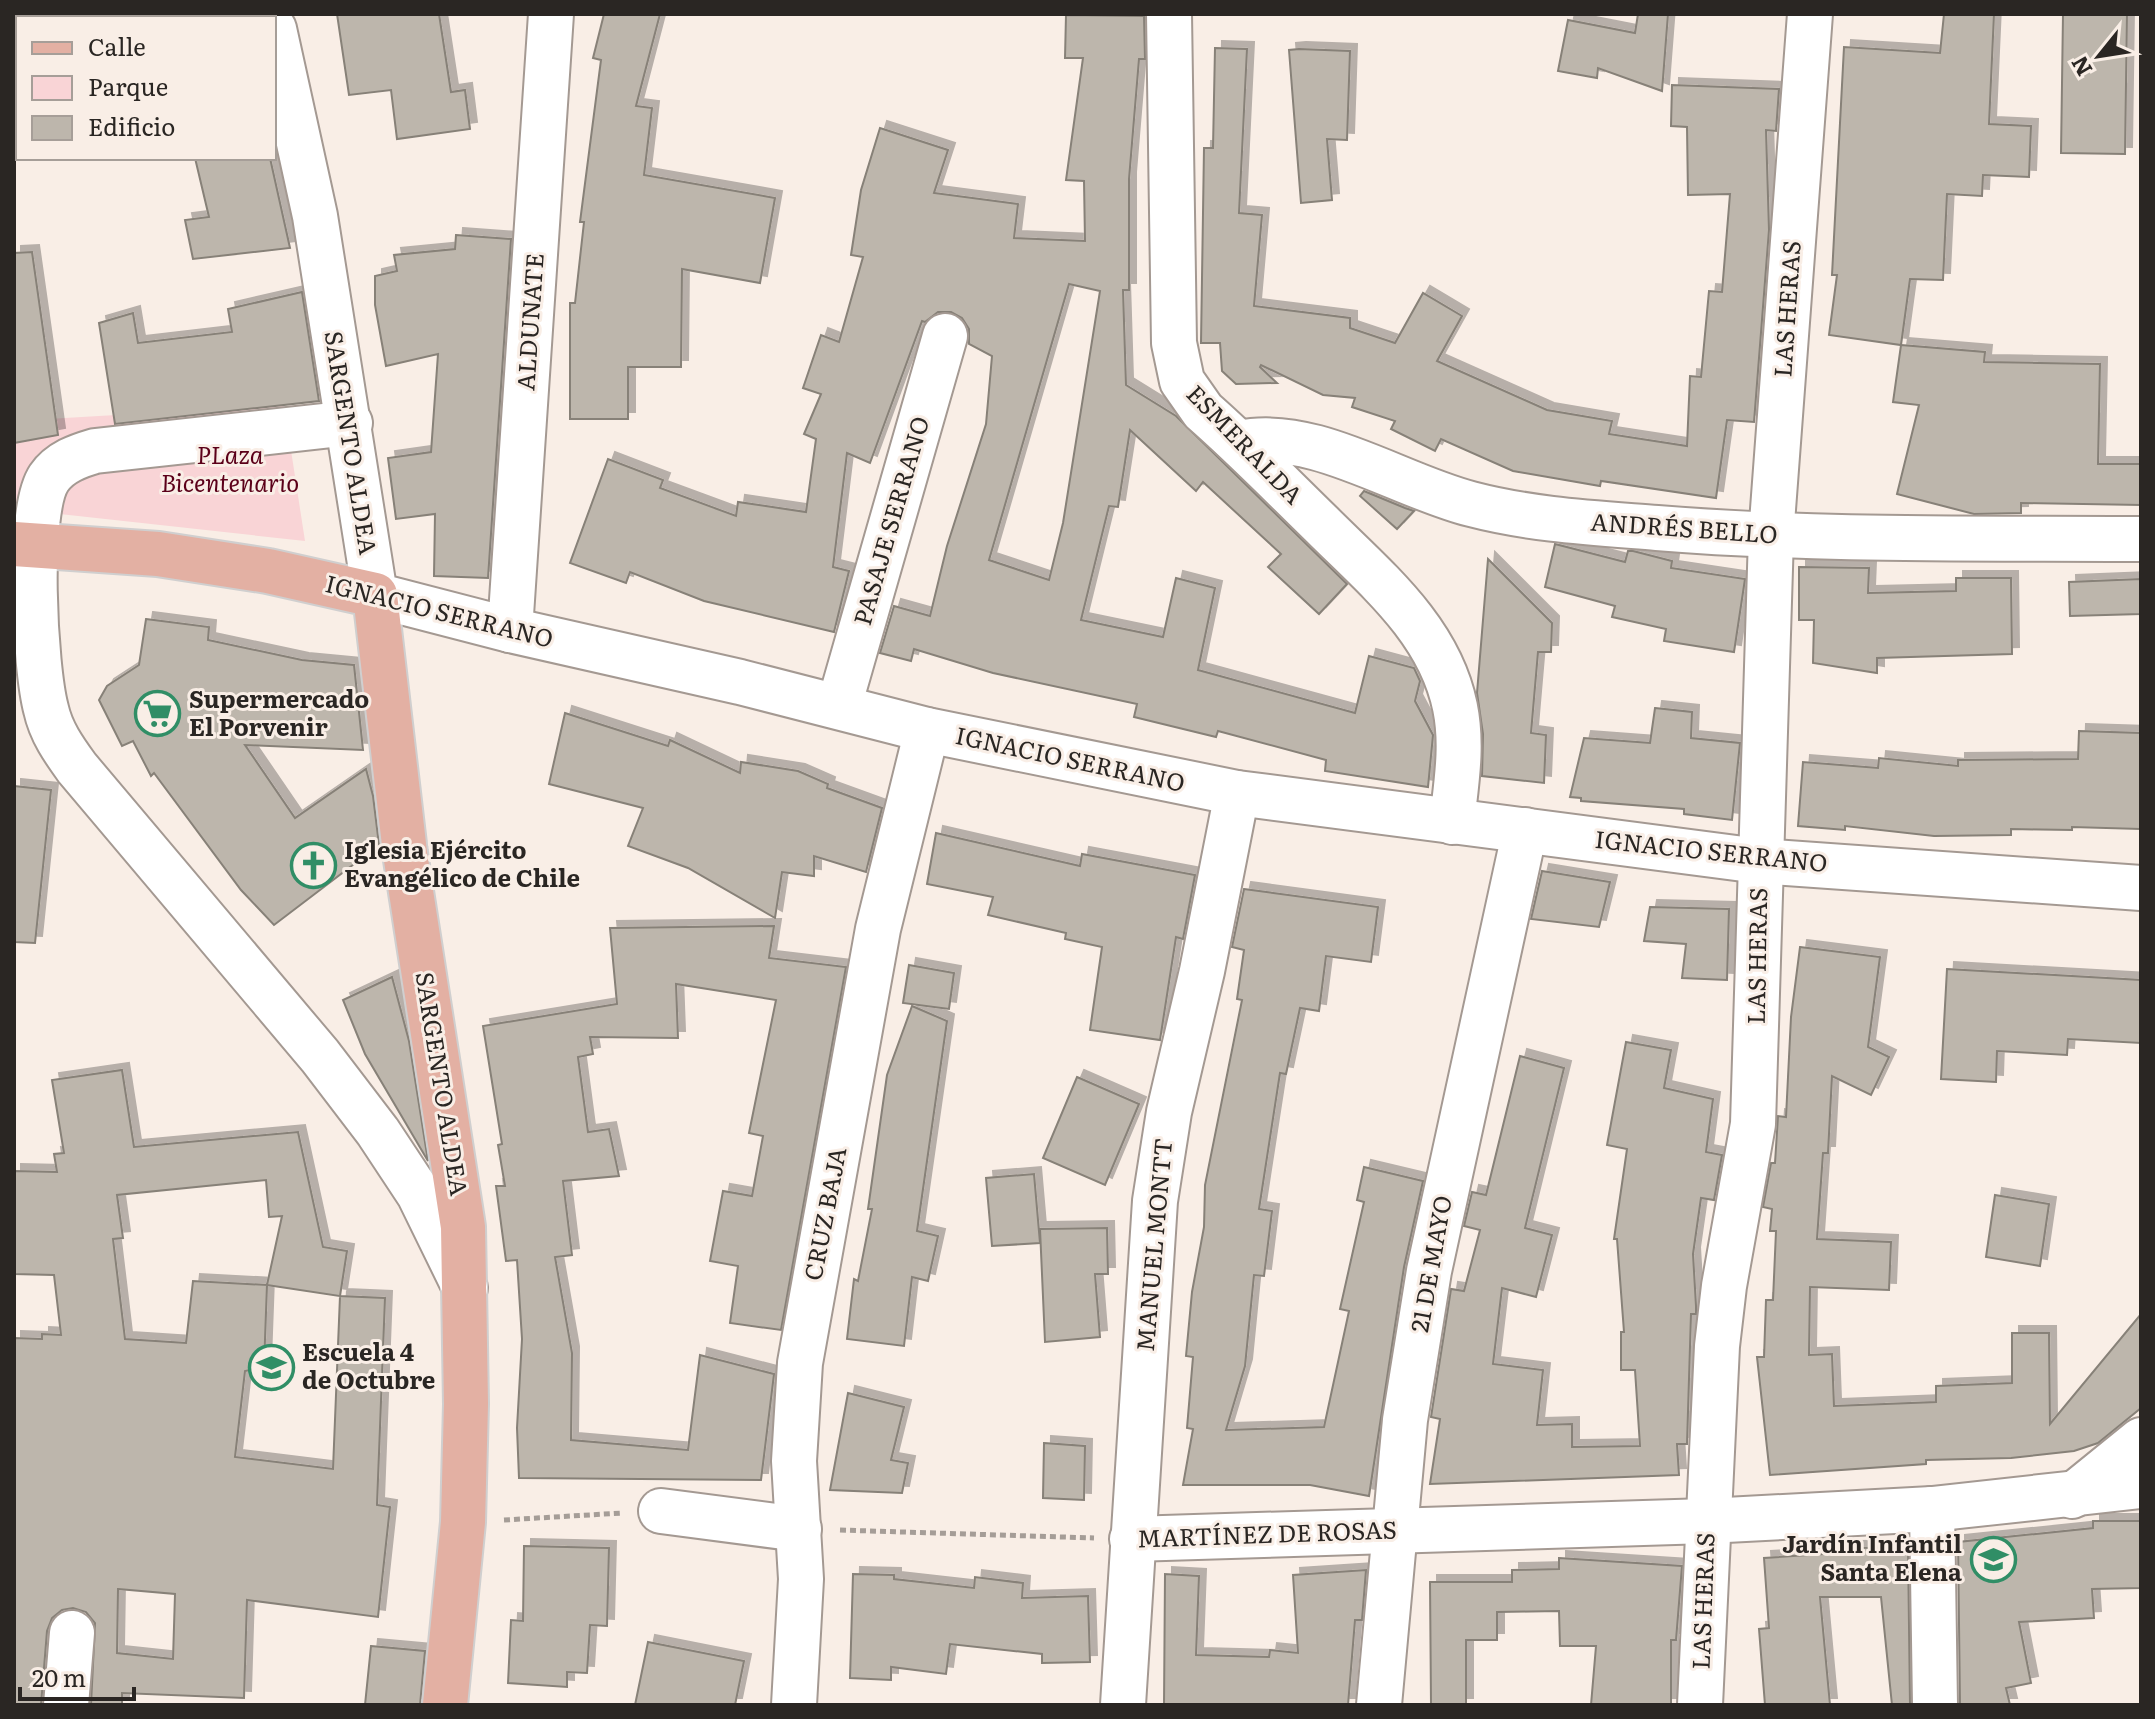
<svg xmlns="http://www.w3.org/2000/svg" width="2155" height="1719" viewBox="0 0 2155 1719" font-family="Literata,serif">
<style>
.green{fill:#f9d4d6}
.building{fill:#bdb6ac;stroke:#878178;stroke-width:2;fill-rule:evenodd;filter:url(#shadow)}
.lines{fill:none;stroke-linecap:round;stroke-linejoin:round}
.minor-casing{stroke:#a49992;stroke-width:48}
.major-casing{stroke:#d0cfcf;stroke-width:48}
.path{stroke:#a59d97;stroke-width:5;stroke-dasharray:6 4;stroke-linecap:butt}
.minor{stroke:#fff;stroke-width:44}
.major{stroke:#e3b0a3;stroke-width:44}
.labels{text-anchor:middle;stroke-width:6;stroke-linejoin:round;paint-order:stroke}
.street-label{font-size:24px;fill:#2a2623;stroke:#f9eee6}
.park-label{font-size:24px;font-style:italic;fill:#5b0019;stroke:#f9eee6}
.poi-label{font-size:24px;font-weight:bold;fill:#2a2623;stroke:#f9eee6;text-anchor:start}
</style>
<defs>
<filter id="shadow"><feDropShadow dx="7" dy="-7" stdDeviation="0" flood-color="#0004"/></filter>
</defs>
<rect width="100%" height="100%" fill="#f9eee6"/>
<!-- green -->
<path class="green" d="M284,405l21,136 -291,-32v-88z"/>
<!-- building -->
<g class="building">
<path d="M337,14h102l12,78 14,-2 5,39 -73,10 -6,-49 -42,5z"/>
<path d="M604,14h56l-24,92 16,2 -8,67 131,23 -15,85 -78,-14 -1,98h-53v52h-58v-116h5l9,-81h-4l21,-162 -8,-2z"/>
<path d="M1638,14h30l-6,77 -64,-23 -1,10 -39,-7 10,-51 67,13z"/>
<path d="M1944,14h50l-5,110 42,2 -2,51 -46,-2 -1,21 -35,-2 -4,86 -33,-1 -9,66 -72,-10 8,-60h-5l12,-228 96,6z"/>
<path d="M2063,14h64l-2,140 -64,-1z"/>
<path d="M1066,15l78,1 1,43h-6l-10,120v111h-6l3,95 50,31 171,168 -28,30 -51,-47 13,-13 -78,-72 -7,9 -66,-61 -12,77 -9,-1 -28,114 82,17 13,-59 39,10 -17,82 157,43 14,-57 45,12 6,13 -5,20 18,34 -5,52 -103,-16 1,-11 -108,-29 -2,6 -82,-20 3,-13 -144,-31 -79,-24 -3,12 -31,-8 14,-47 36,10 17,-70 39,-122 6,-68 -23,-12v-15l-7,-11 -11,-6h-13l-13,10 -3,-1 -52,142 -23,-10 -14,114 16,4 -15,61 -130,-31 -74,-29 -4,11 -56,-20 38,-104 55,21 -3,8 76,28 2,-14 68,10 10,-73 -12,-5 17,-40 -18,-6 18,-53 18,7 24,-85 -12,-2 10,-65 19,-62 68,22 -14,43 84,11 -4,34 71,3 -1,-60 -18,-1 17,-122h-18zM1069,284l31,7 -37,232 -14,57 -60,-20z"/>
<path d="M1215,48l32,1 -8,164 23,2 -8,91 96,12v10l45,15 28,-50 39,23 -25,45 110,49 65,11 -3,13 78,12 3,-70 11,1 8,-86 13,1 8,-98 -42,1 -1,-68 -16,-1 1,-41 107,4 -3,42 -10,-1 3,100 -15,192 -27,-2 -11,78 -115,-17 -1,5 -87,-15 -72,-32 -6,12 -44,-22 4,-8 -43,-14 3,-9 -32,-3 -62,-30 -1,2 17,16 -41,1 -14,-13 -2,-28h-19l3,-195h9z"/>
<path d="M1299,49l51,2 -3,89 -20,-1 5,61 -31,3 -12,-153z"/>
<path d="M195,158h75l20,90 -97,11 -8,-39 24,-3z"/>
<path d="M456,235l55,4 -23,339 -54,-2 1,-62 -39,5 -8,-61 43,-6 7,-98 -52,12 -11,-61v-29l22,-5 -3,-16 61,-6z"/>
<path d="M32,252l26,183 -44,8v-190z"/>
<path d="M302,292l17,109 -204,23 -16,-101 34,-10 5,30 94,-11 -4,-23z"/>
<path d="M1901,345l84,7 -1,10 116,2 -2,100h43v41l-120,-2v10l-47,1 -77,-20 22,-89 -26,-3z"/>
<path d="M1364,491l41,17 9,3 -17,18 -37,-33z"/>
<path d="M1555,544l70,18 3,-11h5l39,10 -1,7 74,11 -11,73 -70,-11 2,-12 -54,-12 3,-11 -70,-19z"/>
<path d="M1488,559l64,64 -1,29h-13l-7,81 15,2 -2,48 -62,-7 1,-42 -6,-41z"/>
<path d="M1799,567l70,1 -1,25 88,-2v-13h55l1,76 -135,4v15l-64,-10 1,-43h-15z"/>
<path d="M2141,579v35l-71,2 -1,-34z"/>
<path d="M146,619l63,8 -1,13 94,20 52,5 9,85 -118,-5 50,73 71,-49 7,27 6,49 -105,80 -33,-35 -87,-117 -3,3 -18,-35 -11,5 -23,-46 8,-14 32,-21z"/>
<path d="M1655,708l37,4 -1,26 49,5 -8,77 -48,-6v-5l-103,-8v-3l-11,-1 14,-59 66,5z"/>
<path d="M565,713l103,33 2,-6 70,33 1,-11 57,9 30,13 -1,4 55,20 -16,64 -52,-16v20l-32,-4 -7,46 -87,-50 -60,-22 15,-38 -94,-24z"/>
<path d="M2079,731l62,2 -1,96 -68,-2v3l-61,-1v6l-77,1 -89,-10v4l-47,-4 5,-64 75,6 1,-10 79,8v-6l120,-1z"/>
<path d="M14,786l37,4 -16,153 -21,-1z"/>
<path d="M936,833l144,33 2,-12 113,21 -12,64 -7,-2 -16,103 -70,-10 12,-83 -37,-8 1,-6 -78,-18 5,-18 -66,-13z"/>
<path d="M1542,871l68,11 -11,45 -68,-8z"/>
<path d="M1244,889l134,18 -7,55 -45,-6 -7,55 -19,-3 -14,66 -6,-1 -21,136 13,2 -8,65 -10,-1 -9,91 -19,64 98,-3 25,-116 -9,-2 24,-107 -7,-2 7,-33 59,14 -19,86 -35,229 -59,-11h-127l10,-56 -6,-1 6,-71 -7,-1 6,-64 12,-65 1,-42 37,-185 -5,-1 7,-49 -12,-3z"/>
<path d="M1650,907l79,2 -2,71 -45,-2 4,-34 -42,-3z"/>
<path d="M774,926l-5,32 77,9 -65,363 -51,-7 8,-57 -28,-5 13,-70 29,5 11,-60 -14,-3 27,-133 -100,-16 2,54 -88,-1 3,17 -15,3 10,75 21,-3 10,47 -56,5 9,74 -17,2 17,96 -1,87 117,10 12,-95 74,19 -13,106 -242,-2 -2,-50 5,-89 -5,-79 -11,1 -10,-75h9l-7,-41 4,-1 -19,-118 134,-22 -7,-76z"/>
<path d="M1800,947l80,10 -12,90 21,10 -18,38 -39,-19 -4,77h-5l-6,86 74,3 -2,48 -79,-3 -1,68 23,-1 2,52 102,-4v-16l76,-3v-50h37l1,91 91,-110v94l-43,35 -24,8 -63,7 -85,2v4l-156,11 -13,-118h7l2,-57h7l3,-69h-6l2,-22 -9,-2 8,-44h4l3,-47 8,1 5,-100z"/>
<path d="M909,965l45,8 -5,36 -46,-6z"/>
<path d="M1947,969l194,11v63l-73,-4 -1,16 -70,-4 -1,31 -55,-3z"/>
<path d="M392,977l17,64 19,120 -63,-107 -22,-54z"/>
<path d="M912,1006l35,15 -30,210 21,5 -10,45 -16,-4 -8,69 -57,-7 7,-60 4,2 14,-72h-4l19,-134z"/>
<path d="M1626,1042l45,8 -7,38 49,11 -7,53 16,3 -8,45 -13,-2 -8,56 3,52v8h-5l-4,130h-10l2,31 -249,9 10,-65 -9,-2 20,-128 13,2 16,-61 -16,-4 8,-34 14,3 34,-139 44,12 -39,160 27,7 -16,62 -34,-9 -9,76 50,6 -6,55 35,-1v23l68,-1 -5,-76h-14v-38h3l-7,-93h-3l13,-90 -20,-4z"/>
<path d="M122,1070l12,77 164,-15 25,115 24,4 -7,45 45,2 -8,207 13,2 -12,110 -131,-17 -3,98 -122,-5v12h-31l4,-82 -9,-11 -13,-4 -11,2 -10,8 -5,13 -6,74h-27v-367l28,1v-5l19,1 -7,-60 -40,-1v-103l43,1 -3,-18 10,-1 -12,-73zM266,1180l3,37 13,-1 -15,69 -74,-4 -7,62 -61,-4 -12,-100 10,-1 -6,-43zM267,1285l73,11 -7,173 -98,-12 10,-86 19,-4zM118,1589l57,5 -2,65 -56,-6z"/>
<path d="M1077,1077l62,27 -34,81 -62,-27z"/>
<path d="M1034,1174l6,69 -48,3 -6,-68z"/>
<path d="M1995,1195l54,9 -9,62 -54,-9z"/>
<path d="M1107,1228l1,46h-13l5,63 -55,5 -5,-113z"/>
<path d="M848,1393l56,14 -13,53 17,3 -6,30 -72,-3z"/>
<path d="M1044,1443l41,3 -1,54 -41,-2z"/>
<path d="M2093,1521h48v67l-49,1 2,29 -75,4 12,61 -25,5 4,17h-50l-2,-163 135,-14z"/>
<path d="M524,1546l85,2 -2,78 -17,-1 -3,48 -20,-1v15l-59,-4 3,-63 12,1z"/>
<path d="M1908,1547l2,158h-18l-11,-108h-61l10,108h-65l-6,-76 10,-1 -5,-70 90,-6v-4z"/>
<path d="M1559,1558l123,8 -6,74h-5v65h-80l5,-59h-36l-1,-35 -62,1v28h-31v65h-35l-1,-123h82v-12l47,-1z"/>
<path d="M1366,1570l-4,50h-7l-7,85h-184l1,-131 34,2 -3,79 73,2 1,-7 28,3 -5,-78z"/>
<path d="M853,1574l41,1v4l80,9 1,-11 48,6 -1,15 66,-2 2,66 -48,1v-9l-92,-10 -4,30 -55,-7v13l-41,-2z"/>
<path d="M648,1642l96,19 -9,44h-100z"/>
<path d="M371,1646l54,5 -5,54h-55z"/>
</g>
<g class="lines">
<defs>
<g id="minor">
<path d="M1169,14l5,329 8,38 21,30c41,36 79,75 118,113 54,54 118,105 134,183 8,39 1,77 -3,115"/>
<path d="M274,29l41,187 60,379 135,35 230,52 187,48 310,63 522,68 382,27"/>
<path d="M350,423l-255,28c-17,5 -35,11 -46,27 -23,34 -14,190 -3,231 5,23 18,41 31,59l243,288 58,76 41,62 46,94"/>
<path d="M1240,443c73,-16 159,43 231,61 61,16 123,19 186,24 161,13 323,10 484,11"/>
<path d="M510,630l41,-616"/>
<path d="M839,706l106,-370"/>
<path d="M2072,1496l69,-56"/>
<path d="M1932,1509l3,196"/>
<path d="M661,1511l138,18"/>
<path d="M1132,1539l575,-18 225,-12 209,-23"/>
<path d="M66,1705l6,-72"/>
<path d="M794,1705l7,-126 -7,-118 6,-98 78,-434 49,-199"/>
<path d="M1123,1705l32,-504 14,-89 33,-141 35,-178"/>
<path d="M1379,1705l26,-285 24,-149 96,-441"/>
<path d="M1700,1705l17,-359 7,-60 29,-162 18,-588 39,-522"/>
</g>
<path id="major" d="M14,544l144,10 110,17 107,24 30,258 58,374 3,177 -3,118 -18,183"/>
</defs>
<!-- minor casing -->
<use href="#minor" class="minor-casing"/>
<!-- major casing -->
<use href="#major" class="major-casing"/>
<!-- path -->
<g class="path">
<path d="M504,1520l118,-7"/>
<path d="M840,1530l254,8"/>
</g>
<!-- minor -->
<use href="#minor" class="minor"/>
<!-- major -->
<use href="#major" class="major"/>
</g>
<!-- icons -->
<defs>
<symbol id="supermarket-ring" viewBox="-11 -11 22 22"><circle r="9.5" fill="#f9eee6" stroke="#308e66" stroke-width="1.5"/><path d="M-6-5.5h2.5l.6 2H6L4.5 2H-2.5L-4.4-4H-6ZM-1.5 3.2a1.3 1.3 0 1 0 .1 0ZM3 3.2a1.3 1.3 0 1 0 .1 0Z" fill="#308e66"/></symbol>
<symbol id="church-ring" viewBox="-11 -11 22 22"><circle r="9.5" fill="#f9eee6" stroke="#308e66" stroke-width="1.5"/><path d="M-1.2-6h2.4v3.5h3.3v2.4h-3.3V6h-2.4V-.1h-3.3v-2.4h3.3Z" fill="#308e66"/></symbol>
<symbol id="school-ring" viewBox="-11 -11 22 22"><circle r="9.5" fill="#f9eee6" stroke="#308e66" stroke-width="1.5"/><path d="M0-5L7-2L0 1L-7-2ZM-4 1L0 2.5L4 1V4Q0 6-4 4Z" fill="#308e66"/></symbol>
</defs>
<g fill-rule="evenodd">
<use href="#supermarket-ring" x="132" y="688" width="51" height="51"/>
<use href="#church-ring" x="288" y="840" width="51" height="51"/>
<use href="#school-ring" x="246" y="1342" width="51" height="51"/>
<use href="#school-ring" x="1968" y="1534" width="51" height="51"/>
</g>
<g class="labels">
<!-- street labels -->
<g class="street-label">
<text transform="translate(1788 309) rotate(-86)" y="8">LAS HERAS</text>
<text transform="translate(531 322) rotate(-86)" y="8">ALDUNATE</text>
<text transform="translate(350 443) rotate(81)" y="8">SARGENTO ALDEA</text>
<text transform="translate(1244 445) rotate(46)" y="8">ESMERALDA</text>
<text transform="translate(892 521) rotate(-74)" y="8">PASAJE SERRANO</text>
<text transform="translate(1684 529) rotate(4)" y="8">ANDRÉS BELLO</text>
<text transform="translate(439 612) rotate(14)" y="8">IGNACIO SERRANO</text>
<text transform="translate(1070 760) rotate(12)" y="8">IGNACIO SERRANO</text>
<text transform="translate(1711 852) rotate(6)" y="8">IGNACIO SERRANO</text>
<text transform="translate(1758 956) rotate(-89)" y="8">LAS HERAS</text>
<text transform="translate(441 1084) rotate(81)" y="8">SARGENTO ALDEA</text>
<text transform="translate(826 1214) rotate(-79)" y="8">CRUZ BAJA</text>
<text transform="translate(1155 1245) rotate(-85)" y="8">MANUEL MONTT</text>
<text transform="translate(1432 1264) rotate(-80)" y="8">21 DE MAYO</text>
<text transform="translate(1267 1535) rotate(-2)" y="8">MARTÍNEZ DE ROSAS</text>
<text transform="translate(1704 1601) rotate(-88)" y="8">LAS HERAS</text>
</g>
<!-- park labels -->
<g class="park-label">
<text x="230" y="464">PLaza<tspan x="230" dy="28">Bicentenario</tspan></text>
</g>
<!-- poi labels -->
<g class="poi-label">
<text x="189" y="708">Supermercado<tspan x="189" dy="28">El Porvenir</tspan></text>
<text x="344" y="859">Iglesia Ejército<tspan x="344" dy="28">Evangélico de Chile</tspan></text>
<text x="302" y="1361">Escuela 4<tspan x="302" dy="28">de Octubre</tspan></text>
<text x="1962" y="1553" text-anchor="end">Jardín Infantil<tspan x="1962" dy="28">Santa Elena</tspan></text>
</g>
</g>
<!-- border -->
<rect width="2155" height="1719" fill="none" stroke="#2a2623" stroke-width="32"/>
<!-- legend -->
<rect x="16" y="16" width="260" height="144" fill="#f9eee6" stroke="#a69e98" stroke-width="2"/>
<rect x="32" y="42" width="40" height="12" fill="#e3b0a3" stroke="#a69e98" stroke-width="2"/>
<text x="88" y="56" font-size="24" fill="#2a2623">Calle</text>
<rect x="32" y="76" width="40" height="24" fill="#f9d4d6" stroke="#a69e98" stroke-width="2"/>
<text x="88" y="96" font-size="24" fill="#2a2623">Parque</text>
<rect x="32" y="116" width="40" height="24" fill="#bdb6ac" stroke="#a69e98" stroke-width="2"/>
<text x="88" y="136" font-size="24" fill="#2a2623">Edificio</text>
<!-- north arrow -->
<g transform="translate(2099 56) rotate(240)" stroke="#f9eee6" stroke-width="6" paint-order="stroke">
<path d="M0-6L14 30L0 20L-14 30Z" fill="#2a2623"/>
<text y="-12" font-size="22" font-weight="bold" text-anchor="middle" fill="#2a2623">N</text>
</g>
<!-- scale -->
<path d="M20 1687v12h114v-12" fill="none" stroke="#2a2623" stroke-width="4"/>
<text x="32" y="1687" font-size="24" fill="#2a2623" stroke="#f9eee6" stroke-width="6" paint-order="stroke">20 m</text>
</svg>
